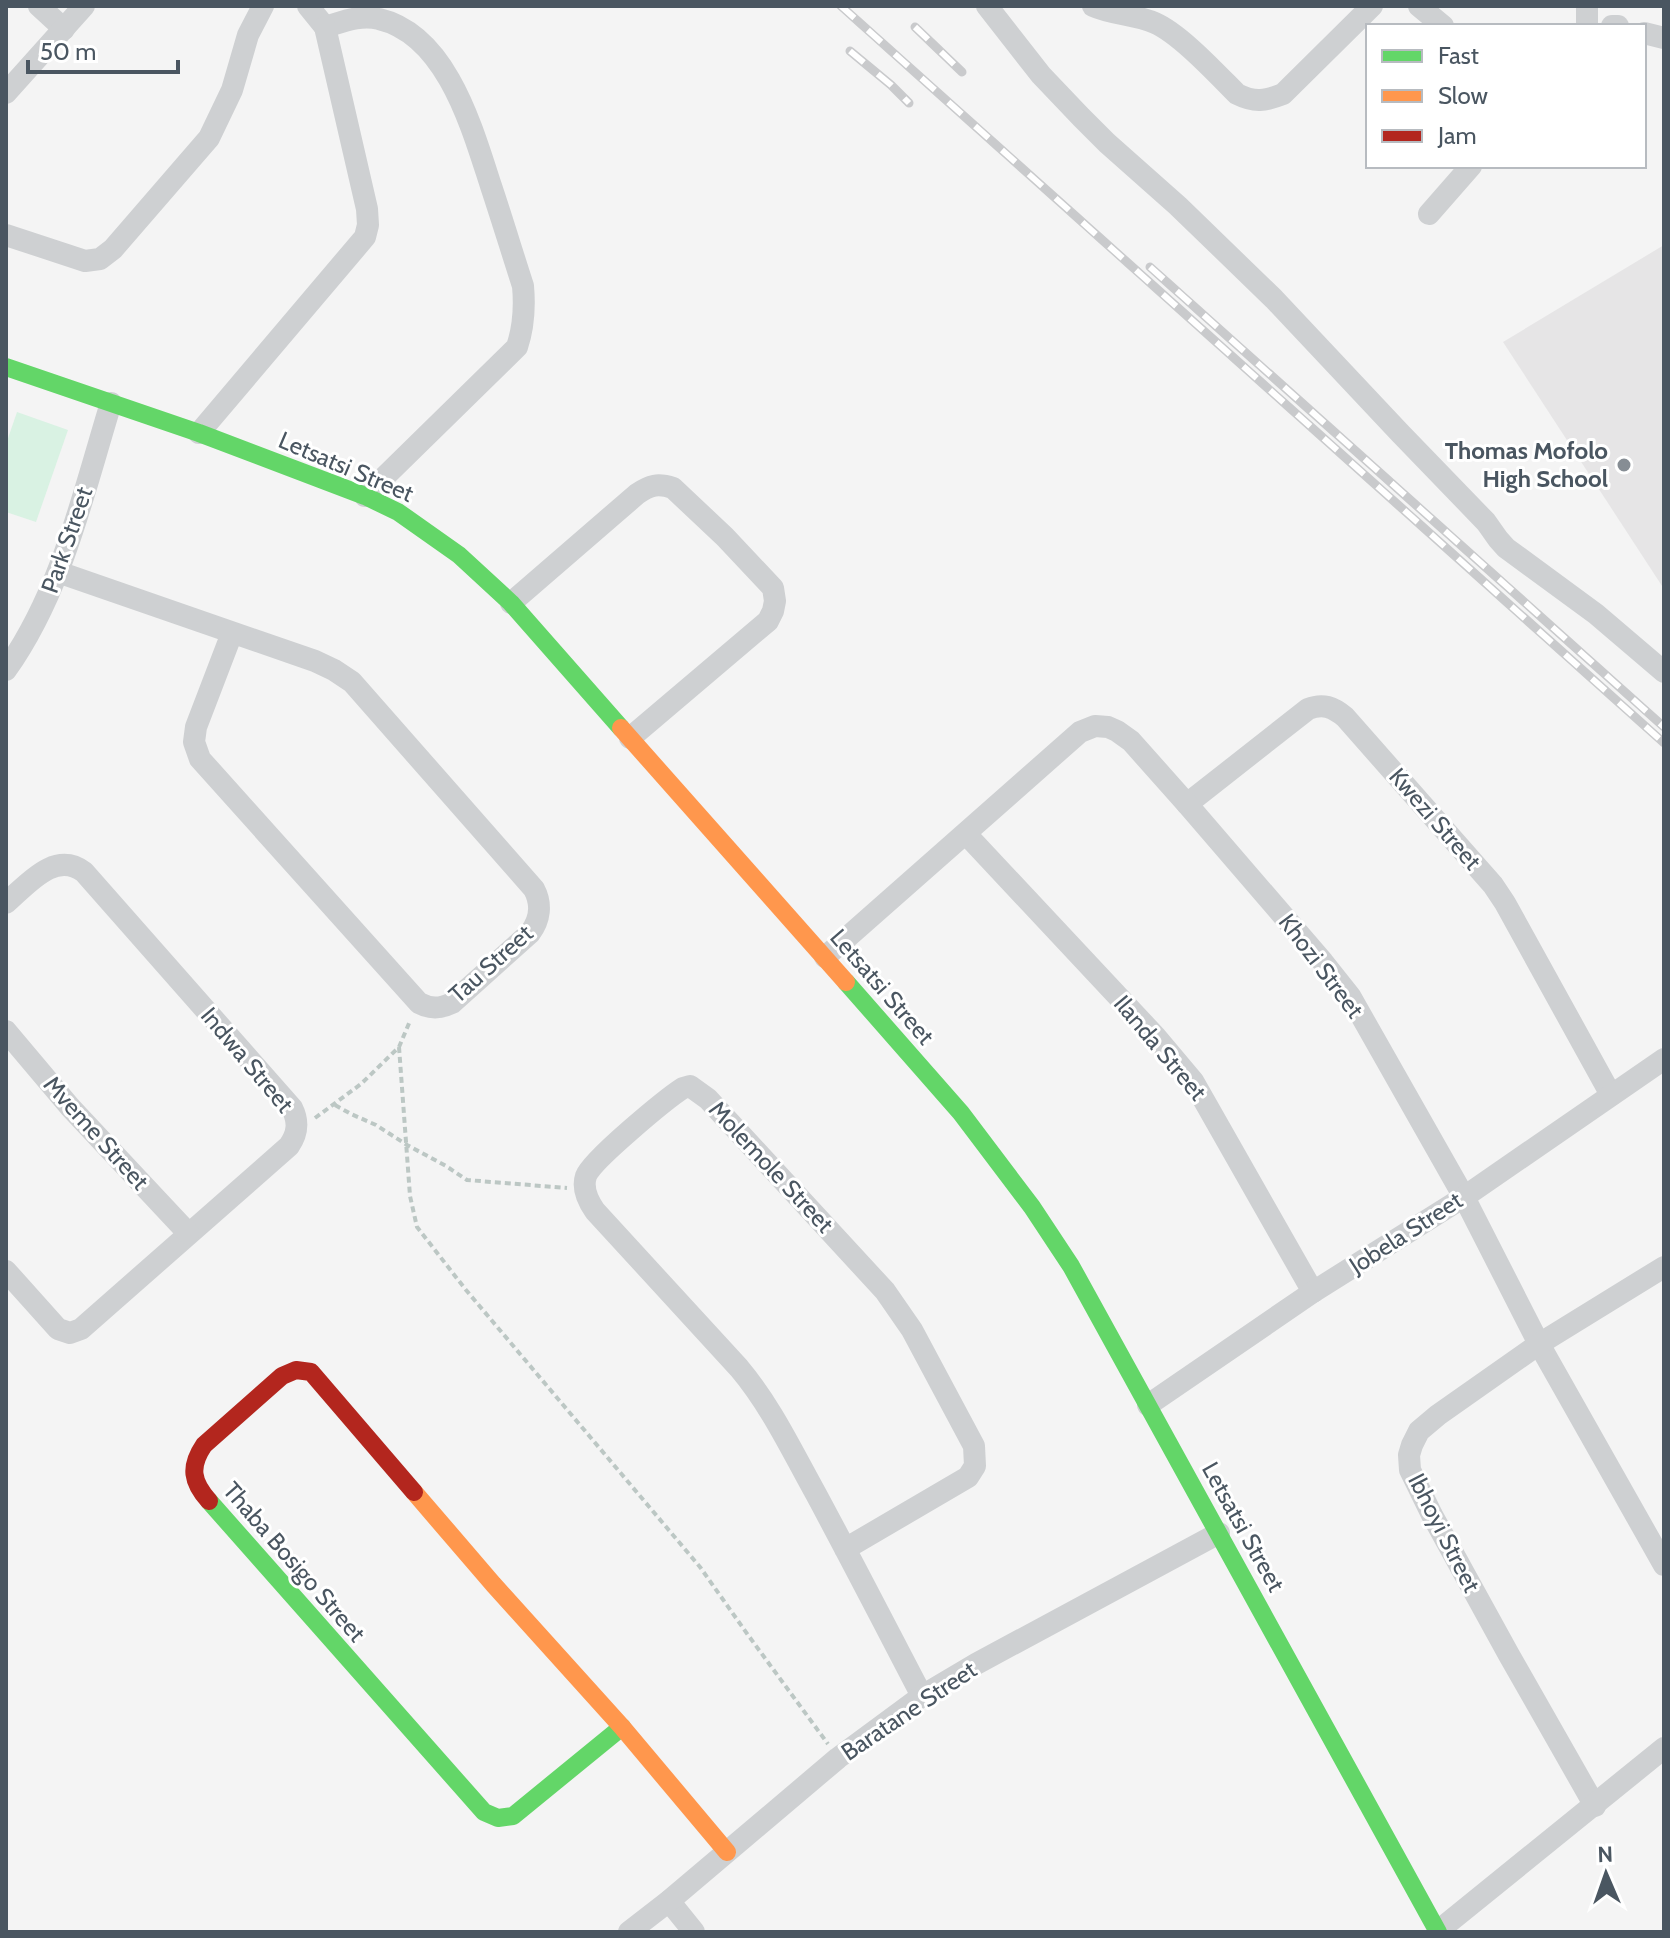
<svg xmlns="http://www.w3.org/2000/svg" width="1670" height="1938" viewBox="0 0 1670 1938" font-family="Cabin,sans-serif">
<style>
.education{fill:#e6e5e6}
.green{fill:#d9f2e3}
.lines{fill:none;stroke-linecap:round;stroke-linejoin:round}
.path{stroke:#bcc7c4;stroke-width:4;stroke-dasharray:6 4;stroke-linecap:butt}
.street{stroke:#ced0d2;stroke-width:22}
.fast{stroke:#63d668;stroke-width:18}
.slow{stroke:#ff974d;stroke-width:18}
.jam{stroke:#b3261e;stroke-width:18}
.rail-casing{stroke:#c9cacc;stroke-width:9}
.rail{stroke:#fff;stroke-width:6;stroke-dasharray:18;stroke-linecap:butt}
.poi-dot{fill:#868d94;stroke:#fff;stroke-width:3}
.labels{text-anchor:middle;stroke-width:6;stroke-linejoin:round;paint-order:stroke}
.poi-label{font-size:24px;font-weight:bold;fill:#4a5661;stroke:#fff;text-anchor:end}
.street-label{font-size:24px;fill:#4a5661;stroke:#fff}
</style>
<rect width="100%" height="100%" fill="#f4f4f4"/>
<!-- education -->
<path class="education" d="M1664,245v344l-161,-247z"/>
<!-- green -->
<path class="green" d="M17,412l51,18 -32,92 -30,-10v-68z"/>
<g class="lines">
<!-- path -->
<g class="path">
<path d="M399,1047l11,149 7,31 49,63 234,277 48,68 80,109"/>
<path d="M335,1105l16,9 25,11 31,20 39,21 21,14 100,8"/>
<path d="M315,1118l46,-34 38,-37 11,-26"/>
</g>
<!-- street -->
<g class="street">
<path d="M39,6l25,23"/>
<path d="M308,6l17,21c17,-5 36,-13 54,-8 68,16 93,109 112,167 11,33 21,66 32,100 2,22 1,40 -6,61l-152,149"/>
<path d="M987,6l54,69 40,42 26,26 71,63 96,93 126,134 86,89 12,17 8,9 90,66 68,58"/>
<path d="M1093,6c20,9 42,8 62,17 25,11 61,50 82,71 18,9 28,7 46,0l89,-88"/>
<path d="M1419,6l24,20"/>
<path d="M1587,6v20"/>
<path d="M1612,26h6"/>
<path d="M1644,33l20,5"/>
<path d="M6,93l78,-87"/>
<path d="M1429,214l42,-48"/>
<path d="M6,235l79,26 15,-2 13,-10 96,-111 23,-48 16,-55 15,-29"/>
<path d="M199,433l166,-196 3,-12 -1,-16 -42,-182"/>
<path d="M58,572l257,89 19,9 18,12 182,207c8,15 6,31 -4,44l-78,70c-12,6 -22,6 -33,0l-219,-244 -6,-17 2,-15 36,-94"/>
<path d="M511,603l126,-109c13,-9 21,-11 36,-6l52,49 48,51 2,13 -2,10 -5,10 -138,117"/>
<path d="M6,670c56,-79 77,-176 105,-267"/>
<path d="M1187,804l121,-95c15,-6 25,-2 37,8l148,168 12,18 106,192"/>
<path d="M966,834l190,203 37,44 120,211"/>
<path d="M6,903c22,-19 49,-53 78,-31l208,236c7,14 6,25 -3,38l-208,183 -11,4 -12,-4 -52,-58"/>
<path d="M825,957l255,-225 15,-6 13,1 9,4 14,10 56,63 136,158 27,34 114,201 75,147 125,221"/>
<path d="M6,1031l64,76 118,126"/>
<path d="M1148,1405l165,-113 151,-95 200,-138"/>
<path d="M845,1549l123,-72 7,-11 -1,-20 -62,-116 -27,-39 -177,-192 -18,-13 -7,2c-17,11 -91,72 -97,88 -4,12 2,25 9,35l144,157c32,38 53,83 77,126 36,67 71,135 106,202"/>
<path d="M1595,1806l-86,-151 -77,-140 -22,-45 -1,-15 3,-10 7,-14 19,-16 101,-71 125,-77"/>
<path d="M669,1901l25,31"/>
<path d="M1438,1931l226,-183"/>
<path d="M629,1932l40,-31 169,-143 84,-62 54,-32 243,-131"/>
</g>
<!-- fast -->
<g class="fast">
<path d="M6,367l193,66 166,63 33,16 61,43 52,48 110,125"/>
<path d="M846,982l115,131 71,94 39,59 367,666"/>
<path d="M209,1501l275,311 14,6 15,-2 109,-89"/>
</g>
<!-- slow -->
<g class="slow">
<path d="M621,728l225,254"/>
<path d="M414,1492l79,92 129,143 105,125"/>
</g>
<!-- jam -->
<path class="jam" d="M209,1501c-17,-19 -20,-34 -5,-56l78,-69 14,-6 15,2 103,120"/>
<defs>
<g id="rail">
<path d="M841,6l823,737"/>
<path d="M915,27l47,45"/>
<path d="M850,51l41,34 18,18"/>
<path d="M1150,267l514,460"/>
</g>
</defs>
<!-- rail casing -->
<use href="#rail" class="rail-casing"/>
<!-- rail -->
<use href="#rail" class="rail"/>
</g>
<!-- markers -->
<circle class="poi-dot" cx="1624" cy="465" r="8"/>
<g class="labels">
<!-- poi labels -->
<g class="poi-label">
<text x="1608" y="459">Thomas Mofolo<tspan x="1608" dy="28">High School</tspan></text>
</g>
<!-- street labels -->
<g class="street-label">
<text transform="translate(346 467) rotate(23)" y="8">Letsatsi Street</text>
<text transform="translate(67 540) rotate(-71)" y="8">Park Street</text>
<text transform="translate(1435 819) rotate(49)" y="8">Kwezi Street</text>
<text transform="translate(491 964) rotate(-42)" y="8">Tau Street</text>
<text transform="translate(1321 966) rotate(53)" y="8">Khozi Street</text>
<text transform="translate(882 987) rotate(49)" y="8">Letsatsi Street</text>
<text transform="translate(1160 1048) rotate(50)" y="8">Ilanda Street</text>
<text transform="translate(247 1060) rotate(50)" y="8">Indwa Street</text>
<text transform="translate(96 1133) rotate(48)" y="8">Mveme Street</text>
<text transform="translate(771 1167) rotate(47)" y="8">Molemole Street</text>
<text transform="translate(1406 1233) rotate(-33)" y="8">Jobela Street</text>
<text transform="translate(1243 1527) rotate(61)" y="8">Letsatsi Street</text>
<text transform="translate(1444 1533) rotate(63)" y="8">Ibhoyi Street</text>
<text transform="translate(294 1562) rotate(49)" y="8">Thaba Bosigo Street</text>
<text transform="translate(909 1711) rotate(-34)" y="8">Baratane Street</text>
</g>
</g>
<!-- border -->
<rect width="1670" height="1938" fill="none" stroke="#4a5661" stroke-width="16"/>
<!-- legend -->
<rect x="1366" y="24" width="280" height="144" fill="#ffffff" stroke="#b7bbc0" stroke-width="2"/>
<rect x="1382" y="50" width="40" height="12" fill="#63d668" stroke="#b7bbc0" stroke-width="2"/>
<text x="1438" y="64" font-size="24" fill="#4a5661">Fast</text>
<rect x="1382" y="90" width="40" height="12" fill="#ff974d" stroke="#b7bbc0" stroke-width="2"/>
<text x="1438" y="104" font-size="24" fill="#4a5661">Slow</text>
<rect x="1382" y="130" width="40" height="12" fill="#b3261e" stroke="#b7bbc0" stroke-width="2"/>
<text x="1438" y="144" font-size="24" fill="#4a5661">Jam</text>
<!-- north arrow -->
<g transform="translate(1606 1874) rotate(358)" stroke="#ffffff" stroke-width="6" paint-order="stroke">
<path d="M0-6L14 30L0 20L-14 30Z" fill="#4a5661"/>
<text y="-12" font-size="22" font-weight="bold" text-anchor="middle" fill="#4a5661">N</text>
</g>
<!-- scale -->
<path d="M28 60v12h150v-12" fill="none" stroke="#4a5661" stroke-width="4"/>
<text x="40" y="60" font-size="24" fill="#4a5661" stroke="#ffffff" stroke-width="6" paint-order="stroke">50 m</text>
</svg>
